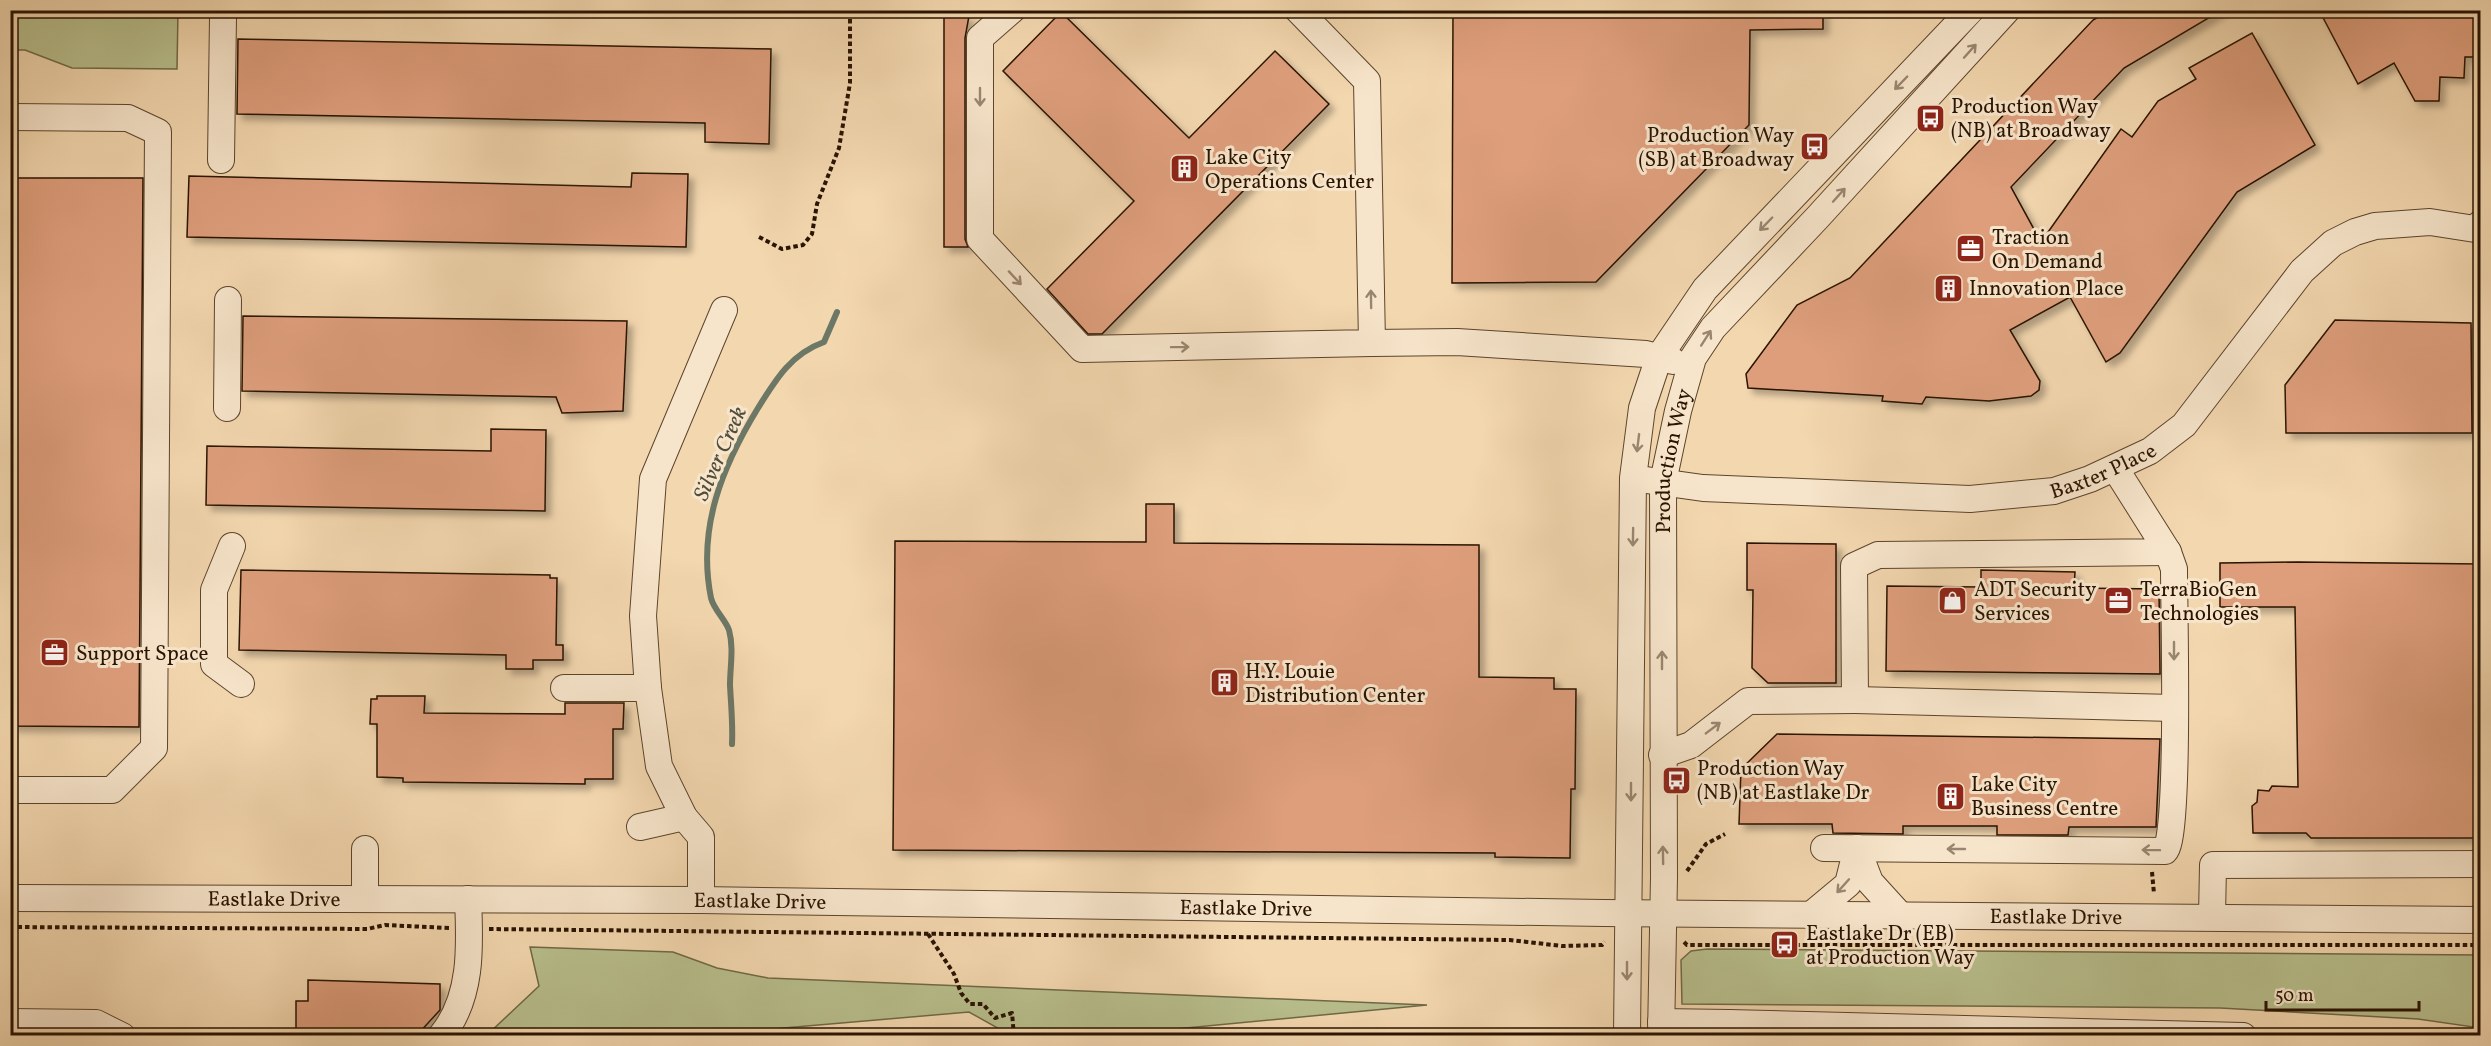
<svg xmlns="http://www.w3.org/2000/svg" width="2491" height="1046" viewBox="0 0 2491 1046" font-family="Vollkorn,serif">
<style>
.green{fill:#b8bf8d;stroke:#706947;stroke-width:1.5}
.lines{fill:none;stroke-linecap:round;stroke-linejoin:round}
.stream{stroke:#6d7766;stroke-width:6}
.building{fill:#de9e7c;stroke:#291301;stroke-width:1.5;filter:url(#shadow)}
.minor-casing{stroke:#5c442c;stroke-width:28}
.path{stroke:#291301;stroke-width:4;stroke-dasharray:4.5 3;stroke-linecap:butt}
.minor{stroke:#f7e5cb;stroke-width:26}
.oneway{stroke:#9a8670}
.labels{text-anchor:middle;stroke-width:6;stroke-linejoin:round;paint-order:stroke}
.poi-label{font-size:21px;fill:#291301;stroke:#f7e5cb;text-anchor:start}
.street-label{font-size:21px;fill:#291301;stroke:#f7e5cb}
.water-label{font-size:22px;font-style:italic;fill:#514d3c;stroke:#f7e5cb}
</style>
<defs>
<filter id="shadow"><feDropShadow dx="5.5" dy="5.5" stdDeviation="3" flood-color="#0004"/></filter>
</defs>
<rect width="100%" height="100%" fill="#f3d7af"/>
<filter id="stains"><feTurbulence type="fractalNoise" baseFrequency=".00333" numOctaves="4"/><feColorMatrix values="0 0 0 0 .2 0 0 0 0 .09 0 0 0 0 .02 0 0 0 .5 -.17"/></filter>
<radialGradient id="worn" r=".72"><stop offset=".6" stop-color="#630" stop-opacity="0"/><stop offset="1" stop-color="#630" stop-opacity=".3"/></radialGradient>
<!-- green -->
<g class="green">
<path d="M11,10l167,1 -1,58 -105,-1 -47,-18h-14z"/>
<path d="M530,947l143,5 44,16 51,10 659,27 -325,31 -92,-1 -41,-23 -197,17 -33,6h-252l52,-49z"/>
<path d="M1707,949l773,6v73l-62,-9 -198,-11 -538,-4 -1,-44 10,-9z"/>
</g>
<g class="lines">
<!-- stream -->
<path class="stream" d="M732,744c1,-20 -1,-39 -2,-59 0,-18 4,-37 -1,-55 -4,-11 -15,-20 -18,-32 -14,-70 11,-131 47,-190 18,-29 33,-54 66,-66l13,-30"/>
</g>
<!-- building -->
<g class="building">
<path d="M1453,10h370v19l-73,1 -1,95 -153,157 -144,1z"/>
<path d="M2110,10h112l-98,58 -113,119 30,55 80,-113 11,8 26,-36 38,-22 -7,-11 63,-35 63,112 -78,47 -117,161 -14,9 -36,-65 -60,33 30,51 -1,9 -8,6 -42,5 -63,-4 -4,7 -40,-3 1,-5 -135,-8 -2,-14 51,-69 53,-27 243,-258z"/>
<path d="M2319,10h162v47h-16l-1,21 -24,-1 -1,24h-24l-21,-38 -36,21z"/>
<path d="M1061,12l128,126 86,-87 54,53 -227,230h-14l-41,-45 87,-88 -131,-130z"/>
<path d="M944,16h25l-4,22v201l3,8h-24z"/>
<path d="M238,39l533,10 -2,95 -64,-2v-19l-468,-9z"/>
<path d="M632,173l56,1 -2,73 -499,-10 2,-61 442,11z"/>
<path d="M10,178h133l-4,549 -129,-1z"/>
<path d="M243,316l384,5 -4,90 -61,2 -6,-16 -314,-6z"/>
<path d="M2335,320l136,3 1,110h-186l-1,-48z"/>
<path d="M491,429l55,1 -1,81 -339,-6 1,-59 284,5z"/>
<path d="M1146,504h28v39l305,2v132l75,1v11h22l-1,100h-4l-1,69 -75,-1v-4l-602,-3 2,-309 251,1z"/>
<path d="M1747,543l89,1v139h-68l-16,-15 1,-78h-6z"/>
<path d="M2298,562l183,2v274h-170l-5,-5h-53l-1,-27 5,-4 1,-12 11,1 3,-5 26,1 -3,-180h-75v-44z"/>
<path d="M241,570l309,5v3h7l-1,67h7v15h-30v9h-27v-14l-267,-5z"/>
<path d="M1981,570l94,2 -1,16 85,1 1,85 -274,-3 1,-85 94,1z"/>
<path d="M377,696h48l-1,17 141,1v-11h59l-1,26h-10v50h-28v5l-182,-2v-4l-26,-1v-53h-7l1,-25h6z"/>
<path d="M1777,734l383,5 -4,88h-87l-1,8h-71v-9h-94v8l-70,-1 -1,-9h-93l2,-55z"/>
<path d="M308,980l132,4v26l-23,25h-121v-34h12z"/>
</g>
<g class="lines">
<defs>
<g id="minor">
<path d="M1012,10l-32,28v201l102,110 290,-6 -5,-262 -69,-71"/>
<path d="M10,117l118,1 30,14 -4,616 -42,42h-102"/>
<path d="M221,160l2,-143"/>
<path d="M1372,343l85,-1 189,12 27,7"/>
<path d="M227,408l1,-108"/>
<path id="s1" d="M1646,480l57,8 267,11 84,-8 36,-12 60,-28 34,-26 118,-154 31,-28 22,-11 20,-6 55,-4 45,7 5,-5"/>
<path d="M232,546l-18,44v74l27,20"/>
<path d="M564,688h84"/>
<path d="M1855,700l319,8"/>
<path d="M1662,755l29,-10 57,-44 107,-1 -1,-134 24,-11 290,-3 -53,-84"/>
<path d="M640,827l44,-10"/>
<path d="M1824,848l341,3c15,-14 9,-246 9,-282l-6,-17"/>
<path d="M1857,848l13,34 30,33"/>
<path id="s2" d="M10,898l691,2 903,13 876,7"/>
<path d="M365,899v-50"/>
<path d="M701,900v-63l-17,-20 -25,-51 -11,-78 -5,-72 10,-137 71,-169"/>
<path d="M1812,914l36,-30 9,-36"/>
<path d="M2212,917l1,-52 267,-1"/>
<path d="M10,1022l86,1 26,13"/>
<path d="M1661,1022l68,1 -1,13"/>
<path d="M1729,1023l514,13"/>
<path d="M441,1036c32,-38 29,-92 27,-137"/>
<path d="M1627,1036l6,-558 9,-70 17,-51 46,-68 266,-279"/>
<path id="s3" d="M1661,1036l3,-159 -1,-395 15,-71 15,-53 20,-30 104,-110 190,-208"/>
</g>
</defs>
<!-- minor casing -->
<use href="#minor" class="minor-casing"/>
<!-- path -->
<g class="path">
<path d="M759,237l23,12 21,-4 9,-11 5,-30 22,-56 11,-65v-73"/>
<path d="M1687,871l19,-27 19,-10"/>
<path d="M2152,872l2,22"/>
<path d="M10,927l357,2 18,-4 64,3"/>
<path d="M489,929l1021,11 52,6 40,-1 3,-3"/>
<path d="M928,934l26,40 7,19 9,11h13l12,14 17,-5 2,23"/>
<path d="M1684,942l3,3h793"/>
</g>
<!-- minor -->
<use href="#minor" class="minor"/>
</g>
<!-- one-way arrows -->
<defs><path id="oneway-shaft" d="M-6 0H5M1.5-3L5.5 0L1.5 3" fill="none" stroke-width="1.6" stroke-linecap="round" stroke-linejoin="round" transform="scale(1.5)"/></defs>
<g class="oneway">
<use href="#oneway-shaft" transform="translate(1970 51) rotate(-48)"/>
<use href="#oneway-shaft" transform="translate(1901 83) rotate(134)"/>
<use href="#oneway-shaft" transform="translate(980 97) rotate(90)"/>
<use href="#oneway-shaft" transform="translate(1839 195) rotate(-48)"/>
<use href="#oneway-shaft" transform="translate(1766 224) rotate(134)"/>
<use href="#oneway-shaft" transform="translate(1015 278) rotate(47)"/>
<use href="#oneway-shaft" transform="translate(1371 299) rotate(-91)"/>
<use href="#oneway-shaft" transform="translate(1706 338) rotate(-57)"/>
<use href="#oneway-shaft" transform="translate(1180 347) rotate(-1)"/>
<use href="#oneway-shaft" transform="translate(1638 443) rotate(97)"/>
<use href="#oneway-shaft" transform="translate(1633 537) rotate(91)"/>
<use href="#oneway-shaft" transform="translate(2174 651) rotate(90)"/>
<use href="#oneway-shaft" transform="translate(1662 660) rotate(-90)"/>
<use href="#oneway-shaft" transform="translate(1713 728) rotate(-37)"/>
<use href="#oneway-shaft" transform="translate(1631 792) rotate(90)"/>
<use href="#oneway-shaft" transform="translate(1956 849) rotate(-180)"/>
<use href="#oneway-shaft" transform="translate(2151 850) rotate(-179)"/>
<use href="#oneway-shaft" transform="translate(1663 855) rotate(-91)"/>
<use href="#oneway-shaft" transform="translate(1843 886) rotate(132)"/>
<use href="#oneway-shaft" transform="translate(1627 971) rotate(90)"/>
</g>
<!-- icons -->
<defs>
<symbol id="bus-square" viewBox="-11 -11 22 22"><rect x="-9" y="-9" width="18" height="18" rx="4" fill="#8f2418" stroke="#f7e5cb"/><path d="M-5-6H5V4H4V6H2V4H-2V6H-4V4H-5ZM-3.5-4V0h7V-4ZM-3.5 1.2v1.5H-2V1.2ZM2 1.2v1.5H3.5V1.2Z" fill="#fff"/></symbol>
<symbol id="building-square" viewBox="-11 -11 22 22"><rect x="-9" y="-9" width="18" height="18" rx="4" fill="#8f2418" stroke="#f7e5cb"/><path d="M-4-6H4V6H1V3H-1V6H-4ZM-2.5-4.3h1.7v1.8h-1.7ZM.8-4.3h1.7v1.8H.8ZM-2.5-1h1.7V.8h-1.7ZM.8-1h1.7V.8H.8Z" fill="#fff"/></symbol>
<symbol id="office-square" viewBox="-11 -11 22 22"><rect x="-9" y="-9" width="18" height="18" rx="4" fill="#8f2418" stroke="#f7e5cb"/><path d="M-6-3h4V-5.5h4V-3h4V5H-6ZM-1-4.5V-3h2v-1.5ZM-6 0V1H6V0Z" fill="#fff"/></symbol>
<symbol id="shop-square" viewBox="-11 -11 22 22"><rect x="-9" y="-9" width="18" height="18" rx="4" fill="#8f2418" stroke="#f7e5cb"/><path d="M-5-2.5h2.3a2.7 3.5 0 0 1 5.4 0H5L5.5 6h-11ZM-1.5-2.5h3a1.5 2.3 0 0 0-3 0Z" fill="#fff"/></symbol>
</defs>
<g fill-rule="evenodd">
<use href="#bus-square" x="1914" y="102" width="33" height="33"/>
<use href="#bus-square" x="1798" y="130" width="33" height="33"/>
<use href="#building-square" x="1168" y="152" width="33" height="33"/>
<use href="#office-square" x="1954" y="232" width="33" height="33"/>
<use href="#building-square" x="1932" y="272" width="33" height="33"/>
<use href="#shop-square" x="1936" y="584" width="33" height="33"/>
<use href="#office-square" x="2102" y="584" width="33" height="33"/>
<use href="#office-square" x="38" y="636" width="33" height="33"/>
<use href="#building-square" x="1208" y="666" width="33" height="33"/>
<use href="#bus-square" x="1660" y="764" width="33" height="33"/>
<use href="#building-square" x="1934" y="780" width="33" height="33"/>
<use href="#bus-square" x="1768" y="928" width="33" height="33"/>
</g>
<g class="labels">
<!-- poi labels -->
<g class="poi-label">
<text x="1951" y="113">Production Way<tspan x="1951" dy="24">(NB) at Broadway</tspan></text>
<text x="1794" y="142" text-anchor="end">Production Way<tspan x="1794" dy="24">(SB) at Broadway</tspan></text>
<text x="1205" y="164">Lake City<tspan x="1205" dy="24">Operations Center</tspan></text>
<text x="1992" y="244">Traction<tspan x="1992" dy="24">On Demand</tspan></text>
<text x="1969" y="295">Innovation Place</text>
<text x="1974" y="596">ADT Security<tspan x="1974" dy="24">Services</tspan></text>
<text x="2140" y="596">TerraBioGen<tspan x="2140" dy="24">Technologies</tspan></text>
<text x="76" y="660">Support Space</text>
<text x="1245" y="678">H.Y. Louie<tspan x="1245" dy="24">Distribution Center</tspan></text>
<text x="1697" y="775">Production Way<tspan x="1697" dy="24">(NB) at Eastlake Dr</tspan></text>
<text x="1971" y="791">Lake City<tspan x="1971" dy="24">Business Centre</tspan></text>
<text x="1806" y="940">Eastlake Dr (EB)<tspan x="1806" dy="24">at Production Way</tspan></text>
</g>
<!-- street labels -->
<g class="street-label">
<text dy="7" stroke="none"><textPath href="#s3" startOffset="576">Production Way</textPath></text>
<text dy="7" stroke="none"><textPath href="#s1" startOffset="462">Baxter Place</textPath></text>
<text dy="7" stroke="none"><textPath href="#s2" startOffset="264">Eastlake Drive</textPath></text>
<text dy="7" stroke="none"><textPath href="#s2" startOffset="750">Eastlake Drive</textPath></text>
<text dy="7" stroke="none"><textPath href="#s2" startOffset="1236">Eastlake Drive</textPath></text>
<text dy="7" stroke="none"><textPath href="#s2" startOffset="2046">Eastlake Drive</textPath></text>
</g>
<!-- water labels -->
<g class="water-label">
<text transform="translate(719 453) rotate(-66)" y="8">Silver Creek</text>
</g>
</g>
<!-- margin -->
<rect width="2491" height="1046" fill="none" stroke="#f3d7af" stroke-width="36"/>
<rect x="12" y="12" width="2467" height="1022" fill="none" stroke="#291301" stroke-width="3"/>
<rect x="18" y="18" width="2455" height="1010" fill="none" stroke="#291301" stroke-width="1.5"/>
<!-- scale -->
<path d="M2266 1001v9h153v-9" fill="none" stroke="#291301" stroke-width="3"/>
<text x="2275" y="1001" font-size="18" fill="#291301" stroke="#f7e5cb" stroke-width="4.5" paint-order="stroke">50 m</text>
<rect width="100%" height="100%" filter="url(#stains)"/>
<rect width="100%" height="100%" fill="url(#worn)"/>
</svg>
